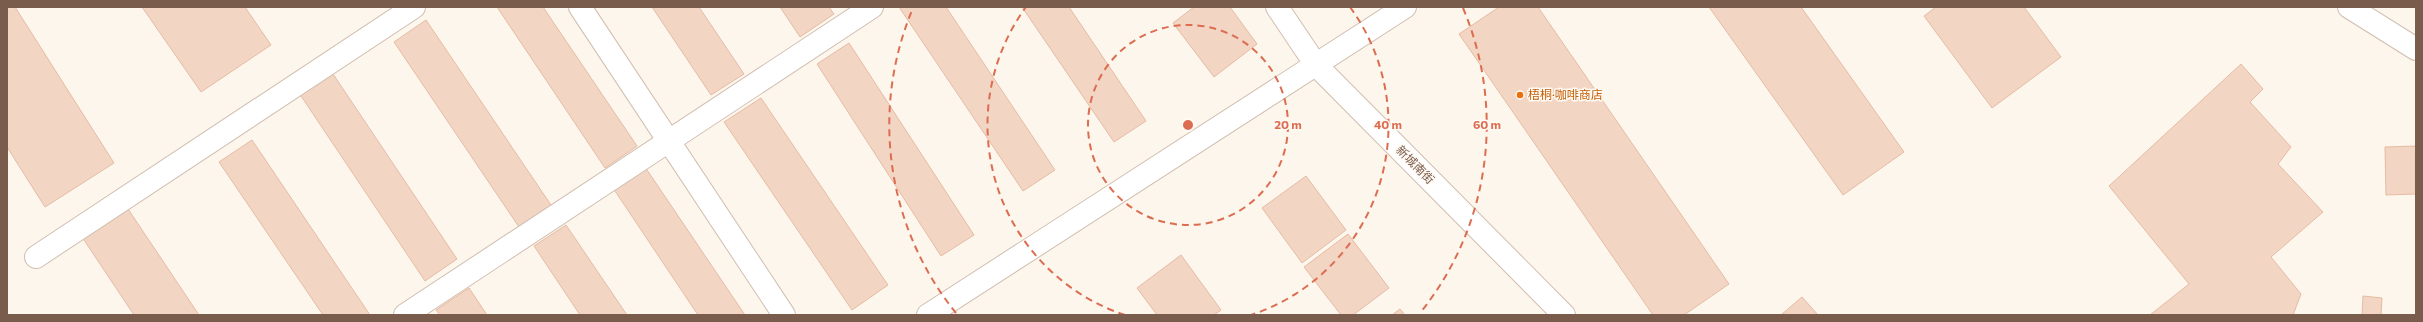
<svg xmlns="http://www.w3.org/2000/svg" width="2423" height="322" viewBox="0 0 2423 322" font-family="Commissioner,'Noto Sans SC',sans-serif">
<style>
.building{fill:#f3d5c3;stroke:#e6bba3}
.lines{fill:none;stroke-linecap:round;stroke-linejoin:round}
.minor-casing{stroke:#d1beb0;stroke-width:24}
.minor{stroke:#fff;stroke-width:22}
.ring{fill:none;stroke:#dc6d51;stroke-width:2;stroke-dasharray:7 5}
.food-dot{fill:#e8710a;stroke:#fffaf3;stroke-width:1.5}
.labels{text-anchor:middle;stroke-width:3;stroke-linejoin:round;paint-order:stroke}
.food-label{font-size:12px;fill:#c56008;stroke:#fffaf3;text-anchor:start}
.street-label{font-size:12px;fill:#7a5c4d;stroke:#fffaf3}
.centre{fill:#dc6d51;stroke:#fffaf3;stroke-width:2}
.ring-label{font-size:12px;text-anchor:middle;font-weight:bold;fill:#dc6d51;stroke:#fffaf3;stroke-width:3;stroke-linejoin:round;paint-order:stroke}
</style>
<rect width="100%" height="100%" fill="#fdf6ec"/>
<!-- building -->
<g class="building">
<path d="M7,7h8l99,156 -69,44 -38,-60z"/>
<path d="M142,7h103l26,38 -70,47z"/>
<path d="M497,7h46l94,139 -32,22z"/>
<path d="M652,7h47l45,67 -33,21z"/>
<path d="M780,7h49l5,7 -34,23z"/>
<path d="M899,7h47l109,163 -32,21z"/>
<path d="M1022,7h47l77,114 -32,21z"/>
<path d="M1194,7h36l27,37 -43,33 -41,-54z"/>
<path d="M1499,7h39l191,277 -45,31h-31l-194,-281z"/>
<path d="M1709,7h92l103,145 -61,43z"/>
<path d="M1936,7h88l37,50 -69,51 -68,-92z"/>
<path d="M426,20l127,188 -32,22 -127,-188z"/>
<path d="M849,43l125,192 -33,21 -124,-192z"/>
<path d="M2241,64l22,25 -13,13 41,45 -13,17 45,48 -52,45 30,37 -8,21h-143l39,-31 -80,-98z"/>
<path d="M331,71l126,188 -32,22 -126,-188z"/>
<path d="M761,98l127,187 -36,25 -128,-188z"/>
<path d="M252,140l118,175h-47l-104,-153z"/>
<path d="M2416,146v48l-30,1 -1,-48z"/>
<path d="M641,161l104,154h-47l-89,-133z"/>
<path d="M1306,176l40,54 -44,33 -40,-55z"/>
<path d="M126,206l73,109h-65l-52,-78z"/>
<path d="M566,225l61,90h-47l-46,-69z"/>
<path d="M1348,234l41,54 -36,27h-12l-37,-48z"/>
<path d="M1181,255l40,55 -7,5h-57l-20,-27z"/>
<path d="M469,288l18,27h-47l-4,-5z"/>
<path d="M2363,296l19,2 -1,17h-19z"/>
<path d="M1802,297l16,18h-37z"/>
<path d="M1400,309l5,6h-13z"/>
</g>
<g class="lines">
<defs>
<g id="minor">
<path d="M580,7l204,308"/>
<path d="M1277,7l39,58 248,250"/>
<path d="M2349,7l67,42"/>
<path d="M36,257l378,-250"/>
<path d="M405,315l467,-308"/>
<path d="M928,315l477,-308"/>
</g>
</defs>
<!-- minor casing -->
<use href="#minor" class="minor-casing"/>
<!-- minor -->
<use href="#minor" class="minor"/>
</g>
<!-- distance rings -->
<g class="ring">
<circle cx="1188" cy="125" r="100"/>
<path d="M1125 315A200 200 0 0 1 1026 7M1350 7A200 200 0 0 1 1251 315"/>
<path d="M956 313A299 299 0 0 1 913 8M1463 8A299 299 0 0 1 1420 313"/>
</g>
<!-- markers -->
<circle class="food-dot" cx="1520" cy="95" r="4"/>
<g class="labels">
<!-- food labels -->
<g class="food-label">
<text x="1528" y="99">梧桐·咖啡商店</text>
</g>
<!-- street labels -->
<g class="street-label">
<text transform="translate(1415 165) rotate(45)" y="4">新城南街</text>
</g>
</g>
<circle cx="1188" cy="125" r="6" class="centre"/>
<g class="ring-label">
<text x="1288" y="129">20 m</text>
<text x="1388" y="129">40 m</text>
<text x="1487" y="129">60 m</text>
</g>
<!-- border -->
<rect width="2423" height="322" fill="none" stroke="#7a5c4d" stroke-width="16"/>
</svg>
